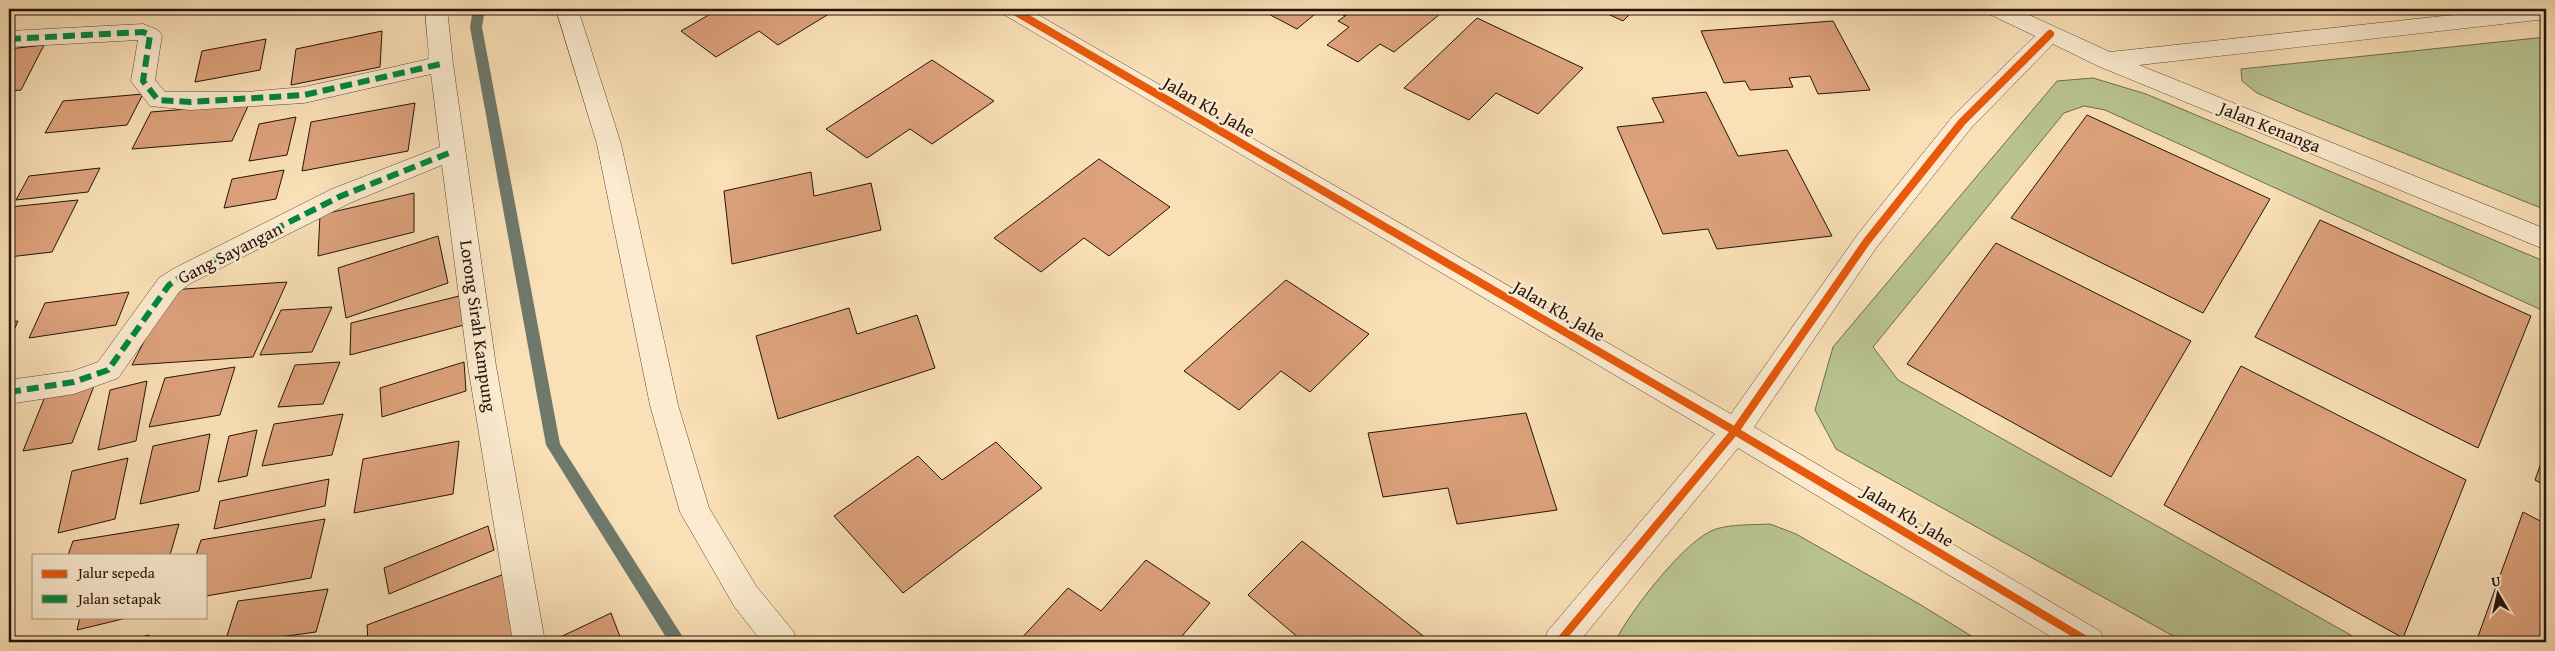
<svg xmlns="http://www.w3.org/2000/svg" width="2555" height="651" viewBox="0 0 2555 651" font-family="'Gentium Book Plus',serif">
<style>
.green{fill:#b9c392;stroke:#6f6b4f}
.lines{fill:none;stroke-linecap:round;stroke-linejoin:round}
.stream{fill:#6e796c;fill-rule:evenodd}
.building{fill:#dda27c;stroke:#25130c}
.minor-casing{stroke:#5a4636;stroke-width:1}
.minor{fill:#fcebd0;fill-rule:evenodd}
.quiet{stroke:#00873e;stroke-width:6;stroke-dasharray:12 6;stroke-linecap:butt}
.cycleway-casing{stroke:#fcebd0;stroke-width:11}
.cycleway{stroke:#e8590c;stroke-width:8}
.labels{text-anchor:middle;stroke-width:5;stroke-linejoin:round;paint-order:stroke}
.street-label{font-size:18px;fill:#25130c;stroke:#fcebd0}
</style>
<rect width="100%" height="100%" fill="#fae0b6"/>
<filter id="stains"><feTurbulence type="fractalNoise" baseFrequency=".004" numOctaves="4"/><feColorMatrix values="0 0 0 0 .2 0 0 0 0 .09 0 0 0 0 .02 0 0 0 .5 -.17"/></filter>
<radialGradient id="worn" r=".72"><stop offset=".6" stop-color="#630" stop-opacity="0"/><stop offset="1" stop-color="#630" stop-opacity=".3"/></radialGradient>
<!-- green -->
<g class="green">
<path d="M2546,37v173l-247,-99 -42,-18 -15,-12 -1,-12z"/>
<path d="M2093,78l53,16 400,168v50l-441,-202 -21,-4 -20,7 -191,234 25,33 465,262h-179l-348,-193 -21,-39 18,-63 224,-266z"/>
<path d="M1770,524l26,10 125,71 60,37h-366c13,-28 71,-104 101,-113 16,-5 37,-4 54,-5z"/>
</g>
<g class="lines">
<!-- stream -->
<path class="stream" d="M473,9h12l-3,18 78,417 126,198h-17l-123,-197 -76,-418z"/>
</g>
<!-- building -->
<g class="building">
<path d="M719,9h118l-59,36 -19,-14 -43,26 -35,-26z"/>
<path d="M1259,9h62l-24,20z"/>
<path d="M1332,9h22l-9,7z"/>
<path d="M1355,9h91l-52,43 -14,-8 -22,18 -31,-17 22,-18 -11,-6z"/>
<path d="M1597,9h38l-12,12z"/>
<path d="M1477,18l106,50 -45,46 -42,-21 -27,27 -65,-32z"/>
<path d="M1833,21l37,69 -52,4 -8,-18 -21,2 4,9 -43,3 -5,-9 -21,2 -23,-52z"/>
<path d="M382,31l-2,36 -89,18 5,-36z"/>
<path d="M266,39l-6,31 -65,12 7,-31z"/>
<path d="M44,45l-23,45 -12,1v-42z"/>
<path d="M932,60l62,41 -62,43 -22,-15 -43,29 -41,-29z"/>
<path d="M1706,92l32,64 49,-6 45,86 -115,13 -9,-20 -45,5 -46,-107 47,-5 -12,-24z"/>
<path d="M143,94l-16,31 -82,8 18,-32z"/>
<path d="M415,103l-7,48 -106,20 9,-49z"/>
<path d="M249,104l-17,37 -100,8 19,-37z"/>
<path d="M2087,115l183,84 -67,114 -192,-95z"/>
<path d="M296,117l-9,38 -38,6 10,-37z"/>
<path d="M1099,159l71,48 -61,49 -25,-18 -43,34 -47,-34z"/>
<path d="M100,168l-12,24 -72,8 13,-24z"/>
<path d="M284,170l-8,29 -52,9 8,-29z"/>
<path d="M811,172l3,24 57,-13 10,47 -149,34 -8,-73z"/>
<path d="M414,193v39l-96,24 2,-41z"/>
<path d="M78,200l-26,52 -43,5 1,-50z"/>
<path d="M2320,220l211,96 -53,132 -223,-111z"/>
<path d="M438,236l10,47 -102,35 -8,-50z"/>
<path d="M1996,243l195,98 -80,136 -204,-113z"/>
<path d="M1286,280l83,54 -59,58 -29,-21 -42,39 -55,-39z"/>
<path d="M287,282l-34,75 -121,8 38,-75z"/>
<path d="M129,292l-13,33 -87,13 16,-35z"/>
<path d="M463,295l1,30 -114,30 1,-32z"/>
<path d="M332,307l-20,45 -52,3 21,-45z"/>
<path d="M849,308l8,26 60,-19 18,53 -157,51 -22,-83z"/>
<path d="M18,321l-9,21v-20z"/>
<path d="M340,362l-17,42 -45,3 17,-42z"/>
<path d="M464,362l2,29 -84,26 -2,-29z"/>
<path d="M2241,366l225,114 -63,158 -239,-133z"/>
<path d="M235,367l-15,48 -71,12 16,-49z"/>
<path d="M147,381l-11,60 -38,9 12,-60z"/>
<path d="M94,386l-22,57 -49,8 23,-57z"/>
<path d="M1526,413l31,97 -100,14 -9,-36 -65,9 -15,-64z"/>
<path d="M343,414l-11,41 -70,11 12,-42z"/>
<path d="M257,430l-10,46 -29,6 11,-46z"/>
<path d="M210,434l-11,57 -59,13 13,-58z"/>
<path d="M459,441l-6,53 -99,19 9,-54z"/>
<path d="M996,442l46,46 -139,105 -69,-77 84,-60 24,24z"/>
<path d="M2546,449v37l-11,-6z"/>
<path d="M128,458l-13,61 -57,14 14,-62z"/>
<path d="M329,479l-4,27 -111,23 6,-28z"/>
<path d="M2523,512l23,12v118h-70z"/>
<path d="M325,519l-14,59 -105,18v-41h-10l5,-15z"/>
<path d="M179,524l-9,31h-102l5,-14z"/>
<path d="M488,526l6,24 -105,44 -5,-26z"/>
<path d="M1302,541l129,101h-134l3,-3 -52,-44z"/>
<path d="M1146,560l64,43 -33,39h-159l50,-54 33,23z"/>
<path d="M510,572l11,70h-153l-1,-17z"/>
<path d="M328,589l-12,43 -73,10h-18l13,-41z"/>
<path d="M611,613l11,29h-67l-1,-2z"/>
<path d="M80,617h51l-54,13z"/>
<path d="M149,635l-1,7h-28z"/>
</g>
<g class="lines">
<defs>
<g id="minor">
<path d="M425,9h22l6,55 43,302 49,276h-32l-45,-276 -26,-201 -92,38 -159,80 -12,9 -61,86 -44,16 -65,10v-24l64,-9 25,-9 61,-84 14,-9 159,-80 108,-42 -9,-73 -127,29 -114,7 -40,-4 -19,-25 7,-41 -129,7v-16l134,-7 15,6 4,5 -7,45 10,12h81l58,-5 125,-28z"/>
<path d="M556,9h22l43,135 57,261 31,103 47,78 37,45 5,11h-36l-28,-36 -54,-94 -30,-107 -53,-261z"/>
<path d="M1000,9h28l703,405 127,-180 95,-118 82,-80 -46,-22 -3,-5h30l94,43 398,-43h38v10l-407,46 407,164v21l-448,-184 -45,-22 -82,84 -95,120 -122,179 346,204 5,11h-45l-322,-194 -159,194h-36l5,-11 167,-197 -712,-420z"/>
</g>
</defs>
<!-- minor casing -->
<use href="#minor" class="minor-casing"/>
<!-- minor -->
<use href="#minor" class="minor"/>
<!-- quiet -->
<g class="quiet">
<path d="M9,39l134,-7 7,3 -7,46 15,19 32,2 114,-7 137,-31"/>
<path d="M9,392l65,-10 34,-12 61,-85 13,-9 159,-80 113,-45"/>
</g>
<defs>
<g id="cycleway">
<path d="M1011,9l724,422 354,211"/>
<path d="M1559,642l176,-211 132,-190 95,-119 88,-88"/>
</g>
</defs>
<!-- cycleway casing -->
<use href="#cycleway" class="cycleway-casing"/>
<!-- cycleway -->
<use href="#cycleway" class="cycleway"/>
</g>
<g class="labels">
<!-- street labels -->
<g class="street-label">
<text transform="translate(1209 107) rotate(30)" y="6">Jalan Kb. Jahe</text>
<text transform="translate(2270 127) rotate(22)" y="6">Jalan Kenanga</text>
<text transform="translate(230 253) rotate(-27)" y="6">Gang Sayangan</text>
<text transform="translate(1559 311) rotate(30)" y="6">Jalan Kb. Jahe</text>
<text transform="translate(478 326) rotate(82)" y="6">Lorong Sirah Kampung</text>
<text transform="translate(1908 516) rotate(31)" y="6">Jalan Kb. Jahe</text>
</g>
</g>
<!-- margin -->
<rect width="2555" height="651" fill="none" stroke="#fae0b6" stroke-width="30"/>
<rect x="10" y="10" width="2535" height="631" fill="none" stroke="#25130c" stroke-width="2.5"/>
<rect x="15" y="15" width="2525" height="621" fill="none" stroke="#25130c"/>
<!-- legend -->
<rect x="32" y="554" width="175" height="65" fill="#fcebd0" stroke="#a69582"/>
<rect x="42" y="570" width="25" height="8" fill="#e8590c" stroke="#a69582"/>
<text x="78" y="578" font-size="15" fill="#25130c">Jalur sepeda</text>
<rect x="42" y="595" width="25" height="8" fill="#00873e" stroke="#a69582"/>
<text x="78" y="604" font-size="15" fill="#25130c">Jalan setapak</text>
<!-- north arrow -->
<g transform="translate(2498 594) rotate(351)" stroke="#fcebd0" stroke-width="4" paint-order="stroke">
<path d="M0-4L9 19L0 12L-9 19Z" fill="#25130c"/>
<text y="-8" font-size="14" font-weight="bold" text-anchor="middle" fill="#25130c">U</text>
</g>
<rect width="100%" height="100%" filter="url(#stains)"/>
<rect width="100%" height="100%" fill="url(#worn)"/>
</svg>
